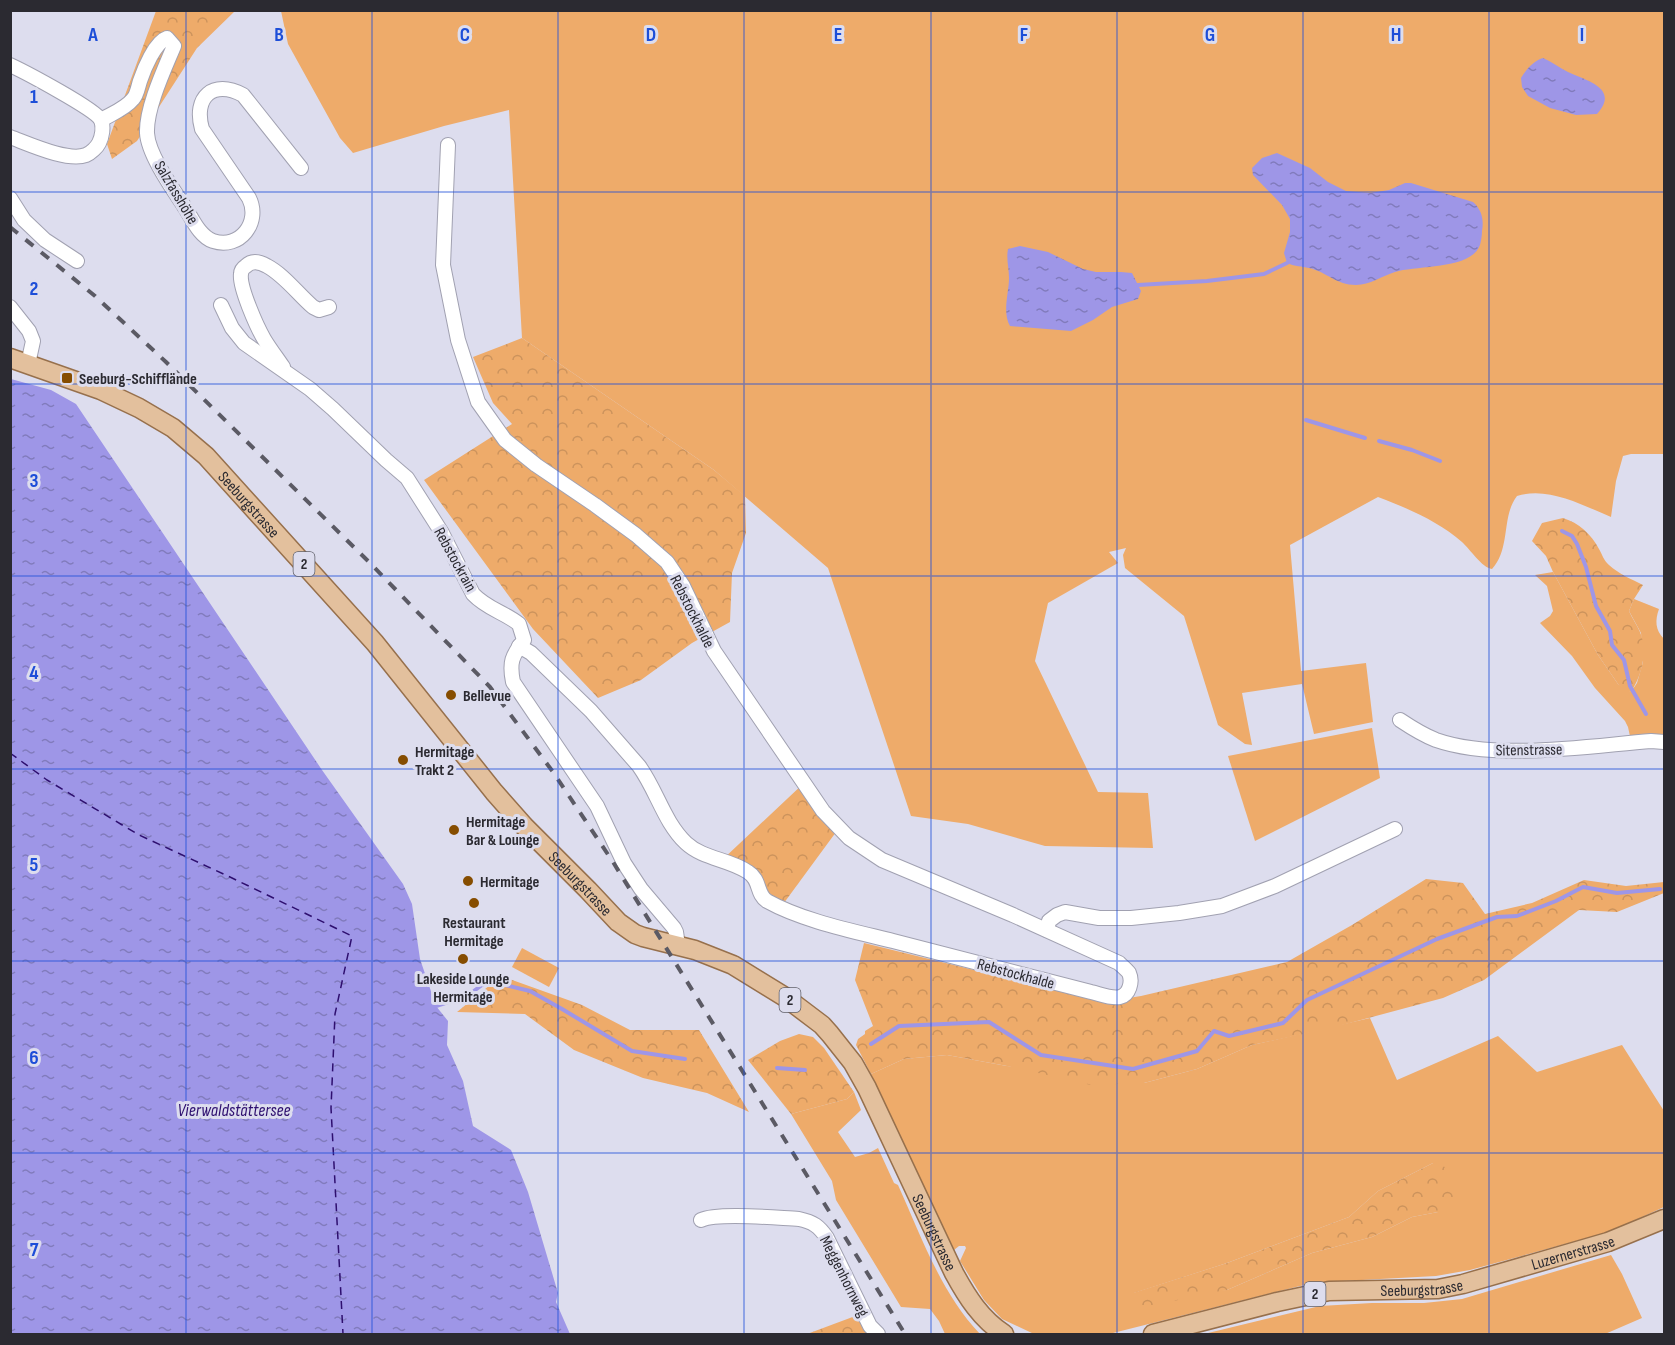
<svg xmlns="http://www.w3.org/2000/svg" width="1675" height="1345" viewBox="0 0 1675 1345" font-family="'Sofia Sans Condensed',sans-serif">
<style>
.grass{fill:#eeab6a;fill-rule:evenodd}
.forest{fill:url(#forest-crowns)}
.water{fill:url(#water-ripples)}
.lines{fill:none;stroke-linecap:round;stroke-linejoin:round}
.stream{stroke:#9e96e7;stroke-width:4}
.ferry{stroke:#2e0f6f;stroke-width:1.5;stroke-dasharray:8 6;stroke-linecap:butt}
.minor-casing{stroke:#a1a1b1;stroke-width:16}
.major-casing{stroke:#97704c;stroke-width:21}
.minor{stroke:#fff;stroke-width:14}
.major{stroke:#e3c09d;stroke-width:18}
.rail{stroke:#5b5a64;stroke-width:4;stroke-dasharray:10 10;stroke-linecap:butt}
.grid{fill:none;stroke:#1d4ed8;stroke-width:1.5;stroke-opacity:0.55}
.poi-dot{fill:#864d00;stroke:#dde;stroke-width:2}
.labels{text-anchor:middle;stroke-width:6;stroke-linejoin:round;paint-order:stroke}
.shield{fill:#dde;stroke:#60606a;stroke-width:1.5}
.shield-label{font-size:15px;font-weight:bold;fill:#2b2a31}
.street-label{font-size:16px;fill:#2b2a31;stroke:#dde}
.poi-label{font-size:16px;font-weight:bold;fill:#2b2a31;stroke:#dde;text-anchor:start}
.water-label{font-size:18px;font-style:italic;fill:#2e0f6f;stroke:#dde}
.grid-label{font-size:20px;text-anchor:middle;font-weight:bold;fill:#1d4ed8;stroke:#dde;stroke-width:6;stroke-linejoin:round;paint-order:stroke}
</style>
<defs>
<pattern id="forest-crowns" width="20" height="18" patternUnits="userSpaceOnUse" patternTransform="scale(1.5)"><rect width="20" height="18" fill="#eeab6a"/><path d="M2 6a3 3 0 1 1 6 0M12 15a3 3 0 1 1 6 0" fill="none" stroke="#cc935c"/></pattern>
<pattern id="water-ripples" width="26" height="14" patternUnits="userSpaceOnUse" patternTransform="scale(1.5)"><rect width="26" height="14" fill="#9e96e7"/><path d="M2 4q2-2 4 0t4 0M15 11q2-2 4 0t4 0" fill="none" stroke="#817bbc"/></pattern>
</defs>
<rect width="100%" height="100%" fill="#dde"/>
<!-- grass -->
<g class="grass">
<path d="M281,11h1383v443h-33l-8,2 -7,25 -5,36c-29,-12 -63,-31 -94,-21 -16,21 -6,52 -25,73 -10,-1 -22,-20 -30,-27 -24,-21 -55,-34 -84,-45l-88,48 11,126 65,-8 7,59 -59,12 -12,-50 -60,9 10,52 -7,-1 -27,-19 -34,-109 -59,-48 -2,-13 3,-7 -17,4 9,11 -70,40 -13,58 63,131 50,1 5,55 -108,-2 -77,-22 -57,-8 -83,-248 -114,-98 -192,-132 -13,-228 -65,16 -91,27 -13,-15 -52,-94z"/>
<path d="M1553,572l45,83 20,29 13,8 6,-9 6,-21 -2,-29 -12,-22 5,-12 25,10c-4,11 -4,21 5,30v100l-33,2 -3,-14 -3,-6 -30,-33 -23,-32 -32,-33 10,-7 3,-5 -6,-25 -12,-11z"/>
<path d="M1372,728l8,50 -125,63 -27,-85z"/>
<path d="M522,948l37,20 -10,19 -37,-20z"/>
<path d="M1370,1018l27,62 101,-44 39,36 85,-27 42,66v96l-55,25 -139,38 -34,6 -112,6 -24,4 -191,48h-75l-32,-15 -18,-19 -24,-39 6,-13 -1,-2h-6l-5,4 -83,-176 33,-15 43,-4 60,11 137,17 53,-14 55,-24zM1433,1163l5,49 -26,5 -40,20 -60,16 -85,37 -93,3 93,-30 122,-46 29,-26z"/>
<path d="M854,1092l7,18 -23,22 17,25 14,-4 9,-5 16,35 4,2c23,51 43,108 82,149h-35l-6,-13 -9,-12 -29,-2 -65,-107 -4,-19 -41,-67 56,-15z"/>
<path d="M1611,1255l11,19 20,44 -37,16h-401l116,-28 52,-3h52l38,-4z"/>
</g>
<!-- forest -->
<g class="forest">
<path d="M156,11h79l-38,37 -60,93 -25,18 -5,-15z"/>
<path d="M522,338l192,132 31,26 1,37 -14,40 -2,49 -38,21 -51,37 -43,18 -65,-69 -109,-149 88,-56 -19,-21 -20,-46z"/>
<path d="M1563,518c16,5 28,16 36,31 3,5 5,12 10,16 10,9 22,14 34,20l-9,14 -5,12c3,7 8,14 11,21 8,20 2,43 -9,60l-6,-2 -7,-6 -20,-29 -45,-83 -7,-16 -14,-15 10,-18z"/>
<path d="M804,783l35,45 -58,79 -23,-25 -36,-22z"/>
<path d="M1426,879l37,4 22,31 47,-11 52,-23 42,6 38,-4v11l-47,19 -38,-2 -95,70 -41,18 -112,30 -79,17 -55,24 -53,14 -53,2 -84,-19 -60,-11 -43,4 -33,15 -15,-29 2,-6 7,-5v-3l8,-5 -18,-46 9,-37 240,59 37,-6 146,-34 65,-37z"/>
<path d="M501,976l81,29 48,25h69l50,82 -42,-19 -64,-15 -69,-28 -49,-36 -68,-2z"/>
<path d="M799,1034l14,3 11,11 30,44 -7,7 -56,15 -43,-54 32,-19z"/>
<path d="M1433,1163l12,4 10,30 -17,15 -26,5 -40,20 -60,16 -85,37 -93,19 -10,-5 9,-11 94,-30 122,-46 29,-26z"/>
<path d="M858,1315l11,19h-62z"/>
</g>
<!-- water -->
<g class="water">
<path d="M1543,58c9,4 17,10 25,14 19,9 52,16 29,42l-21,1 -26,-7 -22,-12 -6,-9 -1,-9c5,-8 12,-17 22,-20z"/>
<path d="M1277,153l33,15 18,14 18,9 24,2 19,-3 16,-7h6l62,19c9,8 11,18 9,29 0,5 -1,10 -2,14 -9,25 -63,20 -85,27 -13,4 -25,13 -39,13 -20,0 -29,-13 -47,-17 -8,-2 -13,-1 -22,-5l-3,-10 6,-21v-13l-8,-14 -29,-30 -1,-7 10,-10z"/>
<path d="M1020,246l28,6 35,17 13,3h25l11,1 9,18 -3,8 -26,8 -19,13 -22,11 -61,-5c-8,-14 -1,-33 -1,-48 0,-10 -3,-19 -1,-29z"/>
<path d="M11,379l40,11 25,14 246,366 81,114 9,20 8,55 16,47 12,15 -1,24 16,36 10,45 38,24 17,42 30,101 -2,9 14,32h-559z"/>
</g>
<g class="lines">
<!-- stream -->
<g class="stream">
<path d="M1138,285l69,-4 57,-7 23,-11"/>
<path d="M1306,420l59,18"/>
<path d="M1379,441l33,9 28,11"/>
<path d="M1562,531l10,5 5,8 9,23 10,39 14,25 2,14 12,15 6,26 16,28"/>
<path d="M501,984l29,7 32,18 70,42 53,8"/>
<path d="M436,1006l31,-10 15,-11h4"/>
<path d="M871,1044l28,-18 90,-4 52,33 92,14 64,-18 17,-20 15,5 54,-13 24,-23 130,-61 60,-22 20,-1 39,-15 27,-14 34,6 43,-4"/>
<path d="M777,1068l28,2"/>
</g>
<!-- ferry -->
<path class="ferry" d="M10,753l37,27 92,55 91,42 122,59 -17,78 -4,94 12,226"/>
<defs>
<g id="minor">
<path d="M10,65c15,7 85,44 91,55 3,7 1,17 -2,23 -2,4 -8,10 -13,12 -18,7 -57,-11 -76,-18"/>
<path d="M101,120c10,-6 24,-11 32,-21 4,-4 5,-12 7,-18 4,-12 15,-39 27,-43l7,8c-10,24 -28,62 -27,87 1,21 25,55 37,73 8,12 15,30 29,35 27,9 48,-19 36,-43l-47,-69c-9,-32 11,-50 41,-34l58,73"/>
<path d="M448,145l-5,120 15,75 20,62 27,38 31,25 59,40 41,30 31,27 16,24 31,65 109,160 26,27 33,22 131,55 106,48c3,3 8,7 10,10 4,9 0,22 -9,24 -9,2 -20,-3 -29,-5 -66,-17 -132,-34 -198,-51 -40,-10 -90,-20 -126,-40 -11,-7 -6,-21 -19,-29 -19,-13 -45,-13 -62,-29 -22,-21 -29,-52 -47,-77l-48,-55 -60,-58 -12,-7"/>
<path d="M10,198l14,22 21,20 32,21"/>
<path d="M221,305l11,23 12,15 66,46 23,20 53,51 21,18 35,55 31,61c14,15 31,18 46,30l5,16c-12,16 -15,22 -11,42l84,124 27,57 17,26 33,39 2,4 2,13"/>
<path d="M10,307l19,24 4,10 -5,23"/>
<path d="M283,367c-6,-9 -13,-18 -19,-28 -7,-12 -25,-52 -23,-65 0,-4 2,-6 5,-8 6,-6 14,-4 21,0 17,9 31,28 46,41l6,3 10,-3"/>
<path d="M1400,720c12,8 23,15 36,20 60,21 152,6 215,1l13,1"/>
<path d="M1047,930l2,-9 8,-6 8,-3 34,6h32l48,-5 43,-7 53,-20 120,-57"/>
<path d="M701,1220c17,-8 76,-2 98,-1 14,3 20,7 28,19l43,88 8,8"/>
</g>
<g id="major">
<path id="s1" d="M10,358l91,32 38,18 34,20 33,28 169,187 119,149 30,34 64,64 30,32 17,12 8,3 52,13 38,15 52,32 37,28 8,9 23,29 14,25 87,185c13,24 27,46 50,61"/>
<path id="s2" d="M1153,1334l124,-32 52,-11 109,-2 25,-5 145,-42 56,-23"/>
</g>
</defs>
<!-- minor casing -->
<use href="#minor" class="minor-casing"/>
<!-- major casing -->
<use href="#major" class="major-casing"/>
<!-- minor -->
<use href="#minor" class="minor"/>
<!-- major -->
<use href="#major" class="major"/>
<!-- rail -->
<path class="rail" d="M10,227l85,69 71,66 203,200 121,125 63,85 60,90 292,472"/>
</g>
<!-- grid -->
<path class="grid" d="M186,10v1324M372,10v1324M558,10v1324M744,10v1324M931,10v1324M1117,10v1324M1303,10v1324M1489,10v1324M10,192h1654M10,384h1654M10,576h1654M10,769h1654M10,961h1654M10,1153h1654"/>
<!-- markers -->
<g class="poi-dot">
<rect x="61" y="372" width="12" height="12" rx="3"/>
<circle cx="451" cy="695" r="6"/>
<circle cx="403" cy="760" r="6"/>
<circle cx="454" cy="830" r="6"/>
<circle cx="468" cy="881" r="6"/>
<circle cx="474" cy="903" r="6"/>
<circle cx="463" cy="959" r="6"/>
</g>
<g class="labels">
<!-- shield labels -->
<g class="shield">
<rect x="293.5" y="552" width="21" height="24" rx="4.5"/>
<rect x="779.5" y="988" width="21" height="24" rx="4.5"/>
<rect x="1304.5" y="1282" width="21" height="24" rx="4.5"/>
</g>
<g class="shield-label">
<text x="304" y="569">2</text>
<text x="790" y="1005">2</text>
<text x="1315" y="1299">2</text>
</g>
<!-- street labels -->
<g class="street-label">
<text transform="translate(177 192) rotate(59)" y="6">Salzfasshöhe</text>
<text dy="6" stroke="none"><textPath href="#s1" startOffset="286">Seeburgstrasse</textPath></text>
<text transform="translate(456 559) rotate(61)" y="6">Rebstockrain</text>
<text transform="translate(693 611) rotate(63)" y="6">Rebstockhalde</text>
<text transform="translate(1529 749) rotate(-1)" y="6">Sitenstrasse</text>
<text dy="6" stroke="none"><textPath href="#s1" startOffset="790">Seeburgstrasse</textPath></text>
<text transform="translate(1016 973) rotate(15)" y="6">Rebstockhalde</text>
<text dy="6" stroke="none"><textPath href="#s1" startOffset="1312">Seeburgstrasse</textPath></text>
<text dy="6" stroke="none"><textPath href="#s2" startOffset="430">Luzernerstrasse</textPath></text>
<text transform="translate(845 1276) rotate(63)" y="6">Meggenhornweg</text>
<text dy="6" stroke="none"><textPath href="#s2" startOffset="274">Seeburgstrasse</textPath></text>
</g>
<!-- poi labels -->
<g class="poi-label">
<text x="79" y="384">Seeburg-Schifflände</text>
<text x="463" y="701">Bellevue</text>
<text x="415" y="757">Hermitage<tspan x="415" dy="18">Trakt 2</tspan></text>
<text x="466" y="827">Hermitage<tspan x="466" dy="18">Bar &amp; Lounge</tspan></text>
<text x="480" y="887">Hermitage</text>
<text x="474" y="928" text-anchor="middle">Restaurant<tspan x="474" dy="18">Hermitage</tspan></text>
<text x="463" y="984" text-anchor="middle">Lakeside Lounge<tspan x="463" dy="18">Hermitage</tspan></text>
</g>
<!-- water labels -->
<g class="water-label">
<text x="234" y="1116">Vierwaldstättersee</text>
</g>
</g>
<g class="grid-label">
<text x="93" y="41">A</text>
<text x="279" y="41">B</text>
<text x="465" y="41">C</text>
<text x="651" y="41">D</text>
<text x="838" y="41">E</text>
<text x="1024" y="41">F</text>
<text x="1210" y="41">G</text>
<text x="1396" y="41">H</text>
<text x="1582" y="41">I</text>
<text x="34" y="103">1</text>
<text x="34" y="295">2</text>
<text x="34" y="487">3</text>
<text x="34" y="679">4</text>
<text x="34" y="871">5</text>
<text x="34" y="1064">6</text>
<text x="34" y="1256">7</text>
</g>
<!-- border -->
<rect width="1675" height="1345" fill="none" stroke="#2b2a31" stroke-width="24"/>
</svg>
